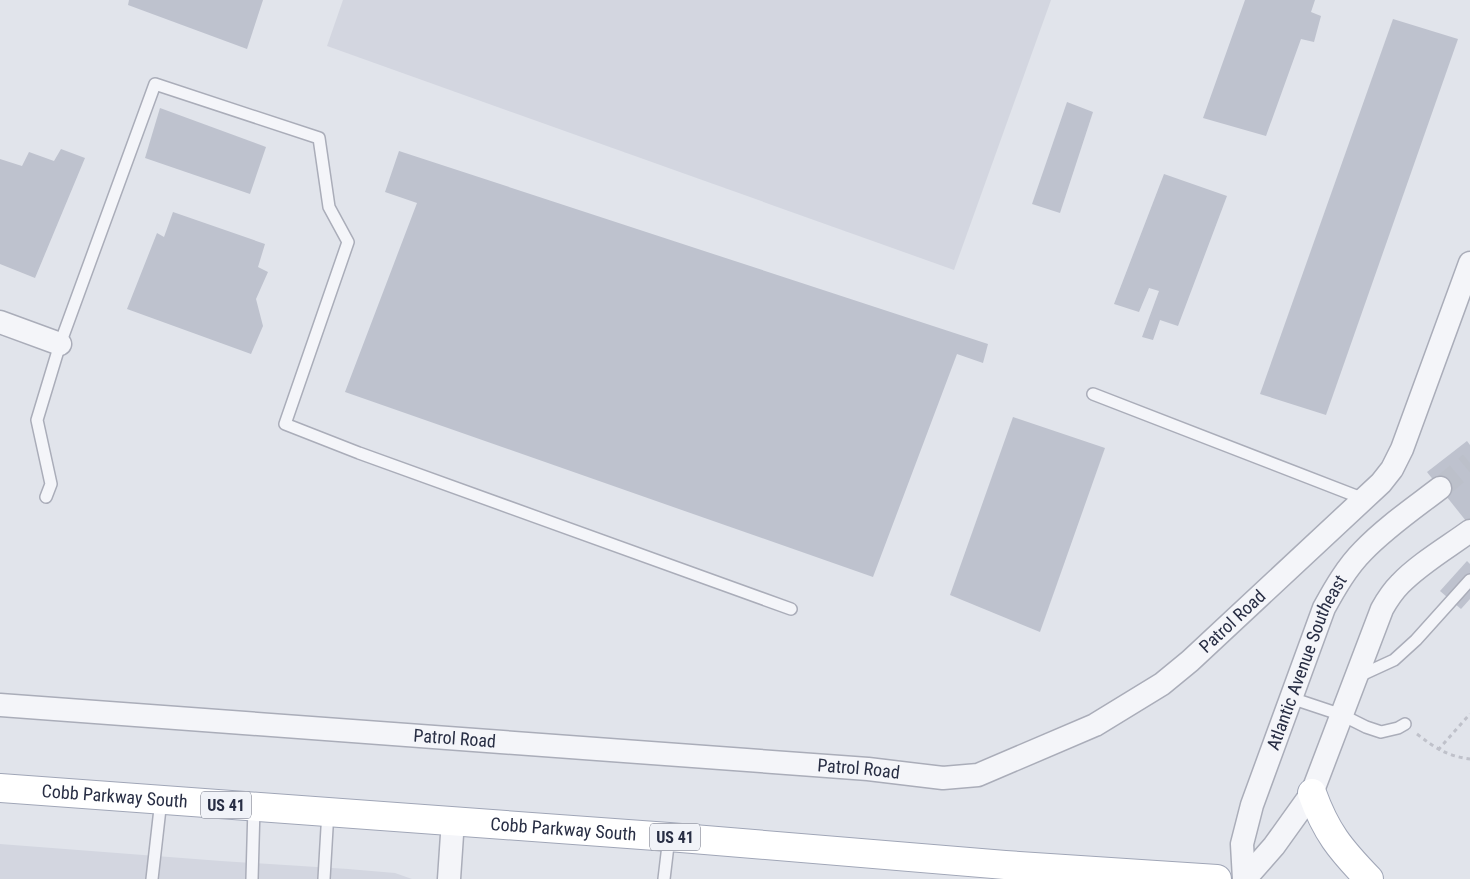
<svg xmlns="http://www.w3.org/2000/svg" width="1470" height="879" viewBox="0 0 1470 879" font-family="'Roboto Condensed',sans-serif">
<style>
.built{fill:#d3d6e0}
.building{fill:#bec2ce}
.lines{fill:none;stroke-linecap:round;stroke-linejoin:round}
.street-tunnel{stroke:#bcc0ca;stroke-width:22;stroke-dasharray:22 11;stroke-linecap:butt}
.lane-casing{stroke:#aaadb9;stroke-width:14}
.street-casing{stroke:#aaadb9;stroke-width:25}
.primary-casing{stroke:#a0a6b7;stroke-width:30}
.path{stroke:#bfc1ca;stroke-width:3;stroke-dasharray:4 4;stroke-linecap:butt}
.lane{stroke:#f4f5f9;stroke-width:11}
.street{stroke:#f4f5f9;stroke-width:22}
.primary{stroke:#fff;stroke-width:28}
.labels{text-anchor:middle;stroke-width:4;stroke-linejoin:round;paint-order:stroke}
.shield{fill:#f1f3f8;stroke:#64697a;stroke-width:1}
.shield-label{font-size:16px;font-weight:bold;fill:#282e44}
.street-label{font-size:18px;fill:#282e44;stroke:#f1f3f8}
</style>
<rect width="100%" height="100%" fill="#e1e4eb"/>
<!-- built -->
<g class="built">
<path d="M343,0h708l-97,270 -627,-224z"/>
<path d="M0,844l221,17 127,8 47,4 17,6h-412z"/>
</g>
<!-- building -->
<g class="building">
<path d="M129,0h134l-16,49 -119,-44z"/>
<path d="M1245,0h70l-4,12 10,4 -7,26 -13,-3 -35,97 -63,-18z"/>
<path d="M1393,19l65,20 -132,376 -66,-21z"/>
<path d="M1067,102l26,10 -33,101 -28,-9z"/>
<path d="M160,108l106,39 -16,47 -105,-36z"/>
<path d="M61,149l24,9 -50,120 -35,-14v-105l22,7 7,-14 25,9z"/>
<path d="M399,151l589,193 -5,19 -26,-9 -84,223 -528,-185 72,-189 -32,-11z"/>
<path d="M1164,174l63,22 -49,130 -18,-6 -7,20 -11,-3 17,-46 -10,-3 -10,24 -25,-8z"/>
<path d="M173,212l92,32 -7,23 10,5 -12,27 7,27 -12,28 -124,-45 30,-76 7,4z"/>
<path d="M1013,417l92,31 -65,184 -90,-37z"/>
<path d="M1467,441l3,4v81l-43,-54z"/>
<path d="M1467,561l3,3v35l-9,10 -21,-18z"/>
</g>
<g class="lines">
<!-- street-tunnel -->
<path class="street-tunnel" d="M1440,488l30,-25"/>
<defs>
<g id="lane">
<path d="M1093,394l271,105"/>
<path d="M46,497l5,-13 -14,-64 23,-76 95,-260 164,54 10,69 19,35 -63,182 74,29 432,156"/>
<path d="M1357,677l37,-17 22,-20 54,-60"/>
<path d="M1291,698l51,17 24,12 15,5 17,-4 7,-4"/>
<path d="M152,879l9,-79"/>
<path d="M252,879l2,-72"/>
<path d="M324,879l4,-68"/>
<path d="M664,879l5,-42"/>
</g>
<g id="street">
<path d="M0,322l60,22"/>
<path id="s1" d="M0,705l868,64 75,9 35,-3 117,-50 67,-41 28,-23 191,-178 11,-14 10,-20 68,-186"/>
<path d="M449,879l4,-59"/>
<path id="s2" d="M1244,879l-2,-35 10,-39 72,-197c11,-20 23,-41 39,-57 23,-24 51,-43 77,-63"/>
<path d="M1245,879l29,-33 38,-53 70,-184c5,-9 11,-18 18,-25 19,-20 48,-37 70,-53"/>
</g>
<g id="primary">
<path id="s3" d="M0,788l669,49 336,28 212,14"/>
<path d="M1312,793c14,39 28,56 57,86"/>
</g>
</defs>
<!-- lane casing -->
<use href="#lane" class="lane-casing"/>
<!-- street casing -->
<use href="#street" class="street-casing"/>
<!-- primary casing -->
<use href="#primary" class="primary-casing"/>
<!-- path -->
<g class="path">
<path d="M1417,734c18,14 30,22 53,25"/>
<path d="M1438,750l32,-36"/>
</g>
<!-- lane -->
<use href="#lane" class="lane"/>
<!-- street -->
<use href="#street" class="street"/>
<!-- primary -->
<use href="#primary" class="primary"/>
</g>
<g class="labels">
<!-- shield labels -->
<g class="shield">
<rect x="201" y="791.5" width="50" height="27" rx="4"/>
<rect x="650" y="823.5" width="50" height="27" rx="4"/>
</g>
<g class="shield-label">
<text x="226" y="811">US 41</text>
<text x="675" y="843">US 41</text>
</g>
<!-- street labels -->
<g class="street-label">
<text dy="6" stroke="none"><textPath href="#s1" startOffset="1281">Patrol Road</textPath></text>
<text dy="6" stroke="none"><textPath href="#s2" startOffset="228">Atlantic Avenue Southeast</textPath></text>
<text dy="6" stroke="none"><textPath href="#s1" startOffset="456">Patrol Road</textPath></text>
<text dy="6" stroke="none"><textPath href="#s1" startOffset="861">Patrol Road</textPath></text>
<text dy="6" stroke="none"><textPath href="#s3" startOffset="115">Cobb Parkway South</textPath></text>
<text dy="6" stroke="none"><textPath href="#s3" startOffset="565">Cobb Parkway South</textPath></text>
</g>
</g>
</svg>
